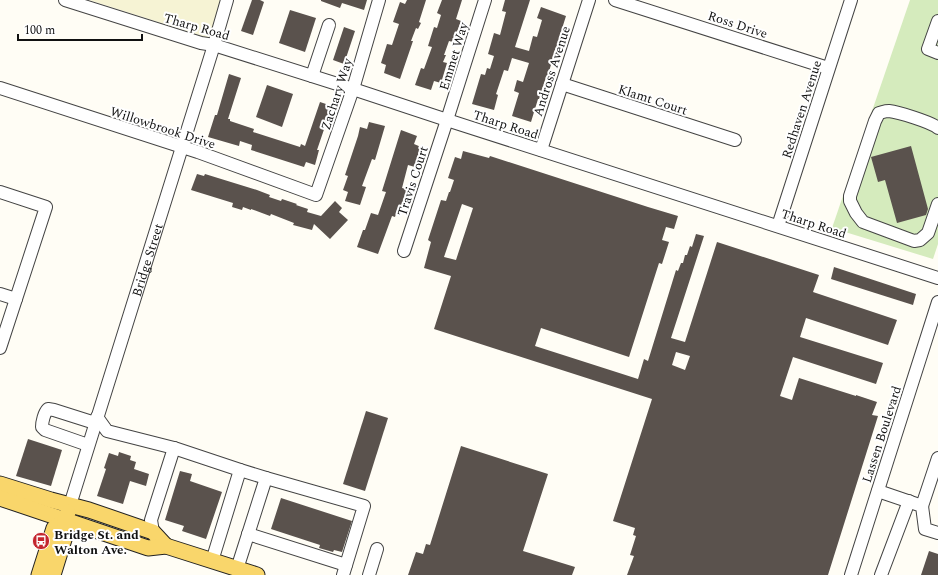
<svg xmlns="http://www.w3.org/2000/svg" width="938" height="575" viewBox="0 0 938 575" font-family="Spectral,serif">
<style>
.farmland{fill:#f6f3d4}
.green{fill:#d5ebbd}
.building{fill:#5a524d;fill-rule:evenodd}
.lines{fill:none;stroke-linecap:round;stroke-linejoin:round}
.minor-casing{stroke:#444;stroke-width:14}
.major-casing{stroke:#222;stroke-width:17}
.minor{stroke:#fff;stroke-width:12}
.major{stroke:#f9d66b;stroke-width:15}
.labels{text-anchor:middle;stroke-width:4;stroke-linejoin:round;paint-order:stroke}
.street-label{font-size:13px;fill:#111;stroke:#fff}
.poi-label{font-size:13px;font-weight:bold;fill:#111;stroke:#fff;text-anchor:start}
</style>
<rect width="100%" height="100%" fill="#fffdf5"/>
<!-- farmland -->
<path class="farmland" d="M89,0h137l-14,39z"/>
<!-- green -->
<path class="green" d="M910,0h28v244l-5,15 -101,-31z"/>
<!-- building -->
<g class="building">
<path d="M252,0h8l4,2 -11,33 -12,-4z"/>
<path d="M321,0h46l-3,10 -22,-7 -2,5 -19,-7z"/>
<path d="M407,0h19l-7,22 2,1 -3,6 -2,-1 -5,13h2l-13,38 -16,-6 2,-8 -5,-2 6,-19 5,1 7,-21 -6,-2 7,-20 5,2z"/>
<path d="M442,0h20l-6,19 5,2 -8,21 -4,-1 -5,14h2l-3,7 4,1 -6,20 -7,-2 -3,9 -16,-5 6,-17 3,1 8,-22 -4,-1 6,-19 3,1 4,-13 -4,-2z"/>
<path d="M505,0h25l-15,47 14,4 4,-15 4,1 5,-17 -5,-2 4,-11 25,9 -6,19 -13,43 -1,-1 -7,22h-1l-7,23 -19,-6 7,-23 -5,-2 3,-11 6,2 6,-19 -17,-5 -4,13 -4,-1 -8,24 2,1 -4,15 -22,-6 9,-30 4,1 2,-7 3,1 4,-13 -6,-2 6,-21 6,2 6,-23 -4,-1z"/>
<path d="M290,10l26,8 -11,34 -26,-9z"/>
<path d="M344,27l11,4 -11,33 -11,-4z"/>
<path d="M229,74l12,4 -13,41h2v2l24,8 -1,3 47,15 1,-3 4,2 15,-44 12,4 -15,44h2l-4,15 -9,-3 -2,5 -53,-17 1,-5 -12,-4 -1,5 -31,-9 7,-22h2z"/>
<path d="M267,85l26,9 -11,33 -26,-10z"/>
<path d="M369,122l16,4 -10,34 -3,-1 -10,27 4,1 -6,18 -15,-4 3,-9 -5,-2 5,-14 -3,-1 13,-39 2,-9 7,2z"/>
<path d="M401,130l16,6 -3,8 7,3 -6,20 -7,-2 -6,23 5,1 -3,12 -3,10 -4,-1 -2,7 -3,-1 -14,38 -21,-7 6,-17h2l6,-17 7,2 8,-23 -4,-1z"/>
<path d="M911,146l17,63 -2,6 -29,8 -12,-43 -7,2 -7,-25z"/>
<path d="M463,151l26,7 1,-2 158,51 30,9 -4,13 -8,-2 -4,13 7,2 -7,22 -3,-1 -30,94 -88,-29 -6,18 103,33 6,-20 4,2 28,-91 2,1 3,-8h2l2,-8h2l3,-9 2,1 4,-13 8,2 -33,102 14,4 32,-100 102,33 -6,17 84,28 -9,25 -82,-27 -6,19 83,26 -7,21 -83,-27 -13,39 12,4 7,-22 57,18v-1l21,7 -5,13 6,1 -50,159h-201l7,-19 -4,-1 6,-19 -3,-1 2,-7 -22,-7 39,-122 -218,-70 17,-53 -27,-8 7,-26 -3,-2 13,-40 5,1 3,-9h1l4,-12 -6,-2 7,-21 6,2zM462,204l11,4 -17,52 -12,-3zM676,352l14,4 -5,14 -13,-5z"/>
<path d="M197,174l7,2 1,-2 52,16 13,5 -1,2 12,4 1,-2 15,5 -1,1 12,4 -1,3 14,4 14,-15 7,7 -3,4 9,8 -18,19 -16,-15 -2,6 -19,-5 1,-2 -23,-9 -1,2 -19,-7v1l-8,-3 -1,3 -10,-3 1,-4 -42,-13z"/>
<path d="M834,267l82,27 -3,11 -82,-26z"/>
<path d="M366,411l22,7 -23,73 -22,-7z"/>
<path d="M28,439l34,11 -11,36 -35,-10z"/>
<path d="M461,446l87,28 -25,77 52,16 -3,8h-164l8,-23 7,2 3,-10 4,1z"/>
<path d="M119,452l12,4 -1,4 6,2 -2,7 15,5 -3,12 -16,-5 -7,23 -26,-8 9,-27 -2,-1 5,-15 9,3z"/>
<path d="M180,471l12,3 -2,7 32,11 -16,47 -24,-8 2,-5 -19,-6z"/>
<path d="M281,498l71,23 -10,31 -8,-2 -1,2 -14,-4 1,-3 -49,-16z"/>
<path d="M929,551l9,3v21h-17z"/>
</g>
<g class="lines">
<defs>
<g id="minor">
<path d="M65,0l136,43 13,2 139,44 94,31 491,158"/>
<path d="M615,0l213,68"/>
<path d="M938,21l-10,28 10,4"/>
<path d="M312,76l17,-51"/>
<path d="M562,84l173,56"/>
<path d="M0,88l198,64 118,43 37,-106 26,-89"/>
<path d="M938,128c-7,-6 -40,-16 -49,-17 -4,0 -6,1 -10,2l-4,8 -25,75v5l6,12 7,9 51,19 6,-1 8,-7 10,-29"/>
<path d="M541,150l48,-150"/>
<path d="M0,192l46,15 -46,141"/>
<path d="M778,226l73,-226"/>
<path d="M404,251l43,-131 38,-120"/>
<path d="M0,294l16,5"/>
<path d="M97,417l10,14 67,17 66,22 -28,91"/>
<path d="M88,445l-43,-15 -3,-3c0,-5 2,-14 6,-18l6,1 41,13"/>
<path d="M240,470l26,8"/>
<path d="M878,491l44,15 3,23 13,4"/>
<path id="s1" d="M70,505l144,-460 13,-45"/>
<path d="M922,506l16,-48"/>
<path d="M153,532l-2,-12 23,-72"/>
<path d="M248,534l98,31"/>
<path d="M237,569l29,-91 98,28 -21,69"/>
<path d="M369,575l8,-26"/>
<path d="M851,575l87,-273"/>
<path d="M881,575l28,-74"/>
</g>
<g id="major">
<path d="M0,484l51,16 38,10 64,22 13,14"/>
<path d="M0,498l148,50 18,-2 91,29"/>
<path d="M39,575l15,-47 11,-8"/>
<path d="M53,575l13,-42 -1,-13 3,-8"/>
</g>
</defs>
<!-- minor casing -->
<use href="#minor" class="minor-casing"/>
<!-- major casing -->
<use href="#major" class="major-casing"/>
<!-- minor -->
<use href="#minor" class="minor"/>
<!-- major -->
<use href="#major" class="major"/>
</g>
<!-- icons -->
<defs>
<symbol id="bus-disc" viewBox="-11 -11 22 22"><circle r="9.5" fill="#c4262e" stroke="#fff"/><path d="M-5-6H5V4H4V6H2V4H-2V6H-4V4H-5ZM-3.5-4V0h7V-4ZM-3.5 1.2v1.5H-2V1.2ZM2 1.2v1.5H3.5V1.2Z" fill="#fff"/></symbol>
</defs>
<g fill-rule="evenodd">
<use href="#bus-disc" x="31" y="531" width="20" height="20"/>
</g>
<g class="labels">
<!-- street labels -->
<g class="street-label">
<text transform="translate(738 24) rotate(18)" y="5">Ross Drive</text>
<text transform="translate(197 26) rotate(16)" y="5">Tharp Road</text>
<text transform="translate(453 56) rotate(-73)" y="5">Emmet Way</text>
<text transform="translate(551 71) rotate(-72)" y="5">Andross Avenue</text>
<text transform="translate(336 94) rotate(-72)" y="5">Zachary Way</text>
<text transform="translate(653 99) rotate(18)" y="5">Klamt Court</text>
<text transform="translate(801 109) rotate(-72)" y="5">Redhaven Avenue</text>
<text transform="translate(506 124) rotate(18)" y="5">Tharp Road</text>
<text transform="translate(163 127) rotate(18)" y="5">Willowbrook Drive</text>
<text transform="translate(412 181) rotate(-72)" y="5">Travis Court</text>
<text transform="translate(814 223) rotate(18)" y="5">Tharp Road</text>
<text dy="5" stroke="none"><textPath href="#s1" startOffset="257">Bridge Street</textPath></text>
<text transform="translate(881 434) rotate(-72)" y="5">Lassen Boulevard</text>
</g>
<!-- poi labels -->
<g class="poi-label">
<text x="54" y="539">Bridge St. and<tspan x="54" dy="15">Walton Ave.</tspan></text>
</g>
</g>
<!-- scale -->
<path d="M18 34v6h124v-6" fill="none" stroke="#111111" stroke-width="2"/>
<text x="24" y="34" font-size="12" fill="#111111" stroke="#ffffff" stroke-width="3" paint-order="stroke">100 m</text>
</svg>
